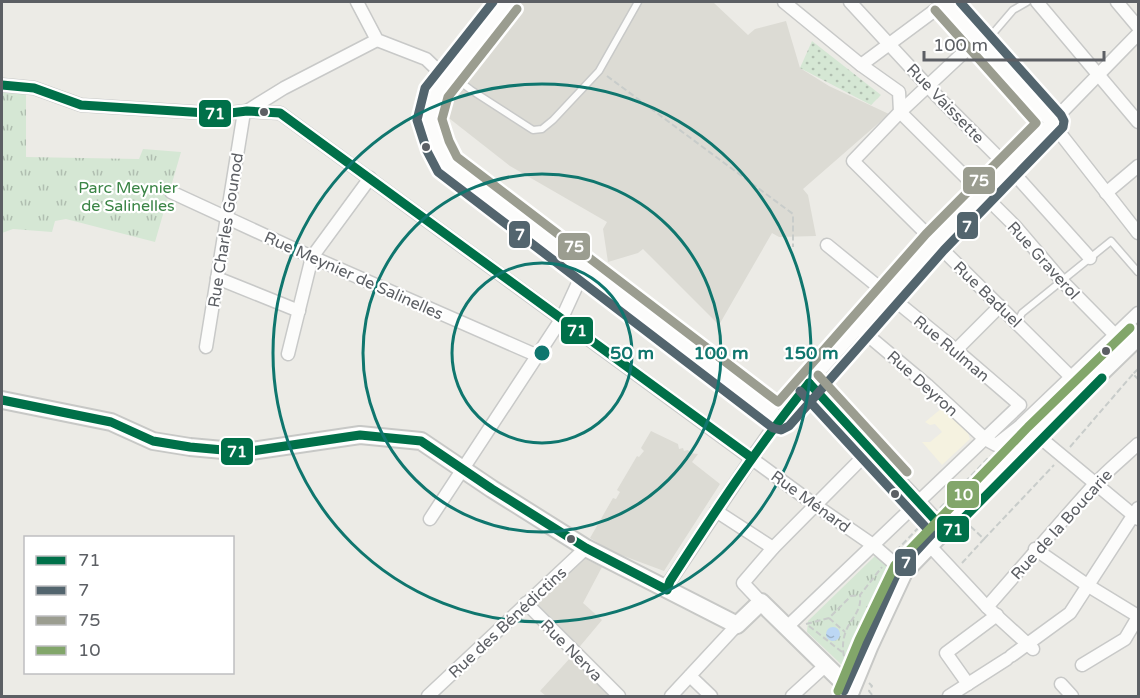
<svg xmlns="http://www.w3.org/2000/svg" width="1140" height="698" viewBox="0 0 1140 698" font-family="'Varela Round',sans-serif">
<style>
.commercial{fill:#f5f2e0}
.education{fill:#dcdbd4}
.park{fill:url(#park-tufts)}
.garden{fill:url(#garden-dots)}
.water{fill:url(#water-ripples)}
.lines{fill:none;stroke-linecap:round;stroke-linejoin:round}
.lane-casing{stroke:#c8c9c8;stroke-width:9}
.street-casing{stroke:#c8c9c8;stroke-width:15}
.secondary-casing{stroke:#c7c8c6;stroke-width:20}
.path{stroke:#c8ccca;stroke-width:2;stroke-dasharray:6 3;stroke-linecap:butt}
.lane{stroke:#fcfcfb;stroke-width:6}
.street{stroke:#fcfcfb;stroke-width:12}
.secondary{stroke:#fcfcfb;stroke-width:16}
.bus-1-casing{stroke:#fff;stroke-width:14}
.bus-2-casing{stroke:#fff;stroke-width:14}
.bus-3-casing{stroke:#fff;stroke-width:14}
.bus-4-casing{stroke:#fff;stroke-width:14}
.bus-1{stroke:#007049;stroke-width:9}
.bus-2{stroke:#53656e;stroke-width:9}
.bus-3{stroke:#9b9d90;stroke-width:9}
.bus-4{stroke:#82a66a;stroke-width:9}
.ring{fill:none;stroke:#0f766e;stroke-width:3}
.bus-dot{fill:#5c5f64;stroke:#fff;stroke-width:2}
.labels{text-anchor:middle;stroke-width:4.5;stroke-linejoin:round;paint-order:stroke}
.street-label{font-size:16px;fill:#5c5f64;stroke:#fff}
.park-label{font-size:16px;fill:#3a8445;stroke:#fff}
.centre{fill:#0f766e;stroke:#fff;stroke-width:3}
.ring-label{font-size:18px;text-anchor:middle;font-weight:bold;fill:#0f766e;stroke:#fff;stroke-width:4.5;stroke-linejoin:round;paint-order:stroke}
.line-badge{stroke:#fff;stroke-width:2}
.badge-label{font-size:16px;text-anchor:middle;font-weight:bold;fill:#fff}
</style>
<defs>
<pattern id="park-tufts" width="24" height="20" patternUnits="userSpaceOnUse" patternTransform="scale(1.5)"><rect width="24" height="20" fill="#d5e7d4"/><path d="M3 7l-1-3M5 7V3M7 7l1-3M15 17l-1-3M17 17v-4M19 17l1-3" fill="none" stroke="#b0beb0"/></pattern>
<pattern id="garden-dots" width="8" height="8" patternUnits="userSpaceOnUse" patternTransform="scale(1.5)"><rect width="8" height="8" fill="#d5e7d4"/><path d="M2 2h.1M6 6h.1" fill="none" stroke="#b0beb0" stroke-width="1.8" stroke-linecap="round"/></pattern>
<pattern id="water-ripples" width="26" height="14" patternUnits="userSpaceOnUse" patternTransform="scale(1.5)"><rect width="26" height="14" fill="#bcd7f4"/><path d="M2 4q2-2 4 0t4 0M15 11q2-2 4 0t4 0" fill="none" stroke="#9cb2c9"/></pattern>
</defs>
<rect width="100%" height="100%" fill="#ecebe6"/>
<!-- commercial -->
<path class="commercial" d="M942,408l25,22 3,9 -28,26 -20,-23h8l12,-10 -7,-8 -5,1 -5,-3z"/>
<!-- education -->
<g class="education">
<path d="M519,2h194l35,33 7,-6 31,-8 14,47 29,18 60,28 -86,75 5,6 8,41 -37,1 -7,-4 -53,92 -76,-76 -5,4 -30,9 -5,-33 4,-7 -97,-56 -74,-58z"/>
<path d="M651,431l27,13 1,5 4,-1 1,3 4,-1 2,3 8,1 -6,8 28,22 -56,87 -51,-19 -23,-14 23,-40 3,1 4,-7 -3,-2 20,-34 2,1 5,-6 -3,-3z"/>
<path d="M581,557l21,10 -19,36 19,17 -26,31 -46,-46z"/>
<path d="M572,656l39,40h-65l-6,-5z"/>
</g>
<!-- park -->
<g class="park">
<path d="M2,89l24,1v67l113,2 4,-10 38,3 -26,90 -89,-23 -11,2 -3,11 -39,-3 -11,4z"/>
<path d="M875,556l20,14 -51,97 -37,-35 1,-11z"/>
</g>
<!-- garden -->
<path class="garden" d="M812,41l69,54 -10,10 -71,-37z"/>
<!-- water -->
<circle class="water" cx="833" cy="634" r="7"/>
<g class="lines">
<defs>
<g id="lane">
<path d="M983,45l30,-35 14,-8"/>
<path d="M450,74l21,16 62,40 9,-1 11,-9 46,-49 39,-69"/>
<path d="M1017,323l5,-10 89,-72 27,31"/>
<path d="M1053,408l19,-18"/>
</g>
<g id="street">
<path d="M357,2l20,38 49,19 20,19"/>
<path d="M508,2l-71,89 -8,28 9,27 10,19 332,253"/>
<path d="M784,2l77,63 38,27 1,20 115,114 47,55 65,66"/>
<path d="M850,2l86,93 73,73 81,90"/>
<path d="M944,2l108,121 86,110"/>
<path d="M1037,2l101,120"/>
<path d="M1117,2l21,25"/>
<path d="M977,40l-77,72 -47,49 218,216"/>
<path d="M861,65l85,-63"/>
<path d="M2,85l32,3 47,17 141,9 25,-3 33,2 535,392 58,40 31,27"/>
<path d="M247,111l37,-23 93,-48"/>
<path d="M171,192l141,65 226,99"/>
<path d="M1106,193l32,-27"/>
<path d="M217,278l82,33"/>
<path d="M859,328l68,57 58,54 11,6 23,-18 119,-114"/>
<path d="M206,347l38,-235"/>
<path d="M956,350l44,-44"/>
<path d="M288,354l24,-97 58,-79"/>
<path d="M809,383l137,147"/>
<path d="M1037,435l101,84"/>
<path d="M716,511l57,37"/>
<path d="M430,519l132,-201 22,-48"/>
<path d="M930,546l57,61 46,42"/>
<path d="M1035,549l52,36 51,31"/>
<path d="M667,590l3,-9 82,-123 28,-40 29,-35 126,-141 203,-208"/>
<path d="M761,602l-18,-19 30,-35 97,-98"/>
<path d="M526,603l93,93"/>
<path d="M987,607c36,-41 71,-82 107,-122 14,-15 30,-28 44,-41"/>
<path d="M787,627l233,-222 -64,-55 -129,-105"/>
<path d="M1011,656l59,-43 68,-105"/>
<path d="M1082,665l43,-26 13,-22"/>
<path d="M690,676l21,20"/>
<path d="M968,684l-22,-31 51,-38"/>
<path d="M1061,684l11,12"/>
<path d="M428,696l158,-148"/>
<path d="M671,696l66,-71"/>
<path d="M792,696l34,-31"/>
<path d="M949,696l58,-37"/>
</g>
<g id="secondary">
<path d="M2,400l109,22 42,19 37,6 55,5 115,-17 61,6 71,48 94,59 151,77 24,-23 90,88"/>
<path d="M849,696l21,-51 34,-73 133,-137 101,-98"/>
</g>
</defs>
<!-- lane casing -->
<use href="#lane" class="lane-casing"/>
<!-- street casing -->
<use href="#street" class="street-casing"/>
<!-- secondary casing -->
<use href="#secondary" class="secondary-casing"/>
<!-- path -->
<g class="path">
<path d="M607,76l186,138v33"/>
<path d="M1138,369l-5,5 5,5"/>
<path d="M1070,447l63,-73"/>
<path d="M940,508l50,-52"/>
<path d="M984,539l70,-74"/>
<path d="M911,543l14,-17"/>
<path d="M896,551l27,-28"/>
<path d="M962,563l22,-24 -16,-15"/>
<path d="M829,618l16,14"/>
<path d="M806,624l23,-6 22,-22 9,-1"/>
<path d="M809,626l33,26"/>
<path d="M849,659l-3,-3 28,-56"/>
<path d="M846,665c-3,-11 -5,-22 0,-34 5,-14 16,-19 14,-36l22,-28"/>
<path d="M869,683l3,3 -3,5 4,5"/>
</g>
<!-- lane -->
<use href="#lane" class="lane"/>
<!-- street -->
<use href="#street" class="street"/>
<!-- secondary -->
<use href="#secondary" class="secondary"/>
<defs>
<g id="bus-1">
<path d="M2,85l32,3 47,17 141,9 25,-3 33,2 472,345"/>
<path d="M809,383l139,151 154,-156"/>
<path d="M2,400l109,22 42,19 37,6 55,5 115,-17 61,6 71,48 94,59 81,42 3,-9c44,-68 88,-135 139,-198"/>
</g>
<g id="bus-2">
<path d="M493,2l-68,86 -8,32 10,31 11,21 335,256 8,2 8,-4 155,-176 119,-123 1,-6 -3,-6 -101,-113"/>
<path d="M800,391l132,143 -34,37 -54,120"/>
</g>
<g id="bus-3">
<path d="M517,9l-69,88 -6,22 7,22 8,16 321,245 148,-168 110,-111 -101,-113"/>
<path d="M818,375l89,97"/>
</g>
<path id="bus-4" d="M838,691l21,-51 36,-75 133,-138 102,-99"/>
</defs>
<!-- bus-1 casing -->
<use href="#bus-1" class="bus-1-casing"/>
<!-- bus-2 casing -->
<use href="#bus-2" class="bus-2-casing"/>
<!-- bus-3 casing -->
<use href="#bus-3" class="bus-3-casing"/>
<!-- bus-4 casing -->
<use href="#bus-4" class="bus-4-casing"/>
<!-- bus-1 -->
<use href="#bus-1" class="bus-1"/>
<!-- bus-2 -->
<use href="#bus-2" class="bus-2"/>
<!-- bus-3 -->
<use href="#bus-3" class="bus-3"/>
<!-- bus-4 -->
<use href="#bus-4" class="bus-4"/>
</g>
<!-- distance rings -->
<g class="ring">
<circle cx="542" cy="353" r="90"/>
<circle cx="542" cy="353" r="179"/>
<circle cx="542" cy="353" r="269"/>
</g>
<!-- markers -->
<g class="bus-dot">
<circle cx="264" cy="112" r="5"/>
<circle cx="426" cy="147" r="5"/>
<circle cx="1106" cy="351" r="5"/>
<circle cx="895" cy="494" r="5"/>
<circle cx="571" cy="539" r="5"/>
</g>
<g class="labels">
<!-- street labels -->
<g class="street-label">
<text transform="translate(946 103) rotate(46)" y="6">Rue Vaissette</text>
<text transform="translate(225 230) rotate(-81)" y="6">Rue Charles Gounod</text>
<text transform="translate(1044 260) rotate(48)" y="6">Rue Graverol</text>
<text transform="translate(354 275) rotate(24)" y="6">Rue Meynier de Salinelles</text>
<text transform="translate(988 294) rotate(44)" y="6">Rue Baduel</text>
<text transform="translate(952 348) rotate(40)" y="6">Rue Rulman</text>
<text transform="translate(923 383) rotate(42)" y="6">Rue Deyron</text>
<text transform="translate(811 501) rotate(36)" y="6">Rue Ménard</text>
<text transform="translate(1061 524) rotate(-48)" y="6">Rue de la Boucarie</text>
<text transform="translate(507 622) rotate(-43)" y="6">Rue des Bénédictins</text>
<text transform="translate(572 650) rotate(45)" y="6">Rue Nerva</text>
</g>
<!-- park labels -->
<g class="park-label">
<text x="128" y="193">Parc Meynier<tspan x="128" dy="18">de Salinelles</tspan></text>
</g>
</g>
<circle cx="542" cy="353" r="9" class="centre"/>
<g class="ring-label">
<text x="632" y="359">50 m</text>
<text x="721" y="359">100 m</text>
<text x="811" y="359">150 m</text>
</g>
<g class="line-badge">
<rect x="198" y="99" width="34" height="29" rx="6" fill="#007049"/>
<rect x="962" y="166" width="34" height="29" rx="6" fill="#9b9d90"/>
<rect x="956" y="211" width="23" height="29" rx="6" fill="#53656e"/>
<rect x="508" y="220" width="23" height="29" rx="6" fill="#53656e"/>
<rect x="557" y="232" width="34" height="29" rx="6" fill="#9b9d90"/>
<rect x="560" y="316" width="34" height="29" rx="6" fill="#007049"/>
<rect x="220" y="437" width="34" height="29" rx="6" fill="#007049"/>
<rect x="946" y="480" width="34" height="29" rx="6" fill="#82a66a"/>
<rect x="936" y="515" width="34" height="28" rx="6" fill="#007049"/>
<rect x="894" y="548" width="23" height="29" rx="6" fill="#53656e"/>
</g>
<g class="badge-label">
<text x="215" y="119">71</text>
<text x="979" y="186">75</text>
<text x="967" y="232">7</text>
<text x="520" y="240">7</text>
<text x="574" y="252">75</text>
<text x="577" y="336">71</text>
<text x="237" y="457">71</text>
<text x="963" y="500">10</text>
<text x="953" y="535">71</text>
<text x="906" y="568">7</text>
</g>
<!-- border -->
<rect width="1140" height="698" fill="none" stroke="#5c5f64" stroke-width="6"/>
<!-- legend -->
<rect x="24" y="536" width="210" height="138" fill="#ffffff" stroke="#bebfc1" stroke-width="1.5"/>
<rect x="36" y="556" width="30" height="9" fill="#007049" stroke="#bebfc1" stroke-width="1.5"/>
<text x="78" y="566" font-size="18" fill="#5c5f64">71</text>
<rect x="36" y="586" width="30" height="9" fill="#53656e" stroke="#bebfc1" stroke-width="1.5"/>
<text x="78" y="596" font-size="18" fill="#5c5f64">7</text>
<rect x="36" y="616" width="30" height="9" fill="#9b9d90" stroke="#bebfc1" stroke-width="1.5"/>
<text x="78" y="626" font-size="18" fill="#5c5f64">75</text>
<rect x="36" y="646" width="30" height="9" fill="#82a66a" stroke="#bebfc1" stroke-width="1.5"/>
<text x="78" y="656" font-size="18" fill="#5c5f64">10</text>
<!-- scale -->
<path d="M924 51v9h180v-9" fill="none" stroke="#5c5f64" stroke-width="3"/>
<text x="933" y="51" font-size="18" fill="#5c5f64" stroke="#ffffff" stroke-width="4.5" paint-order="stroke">100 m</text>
</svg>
